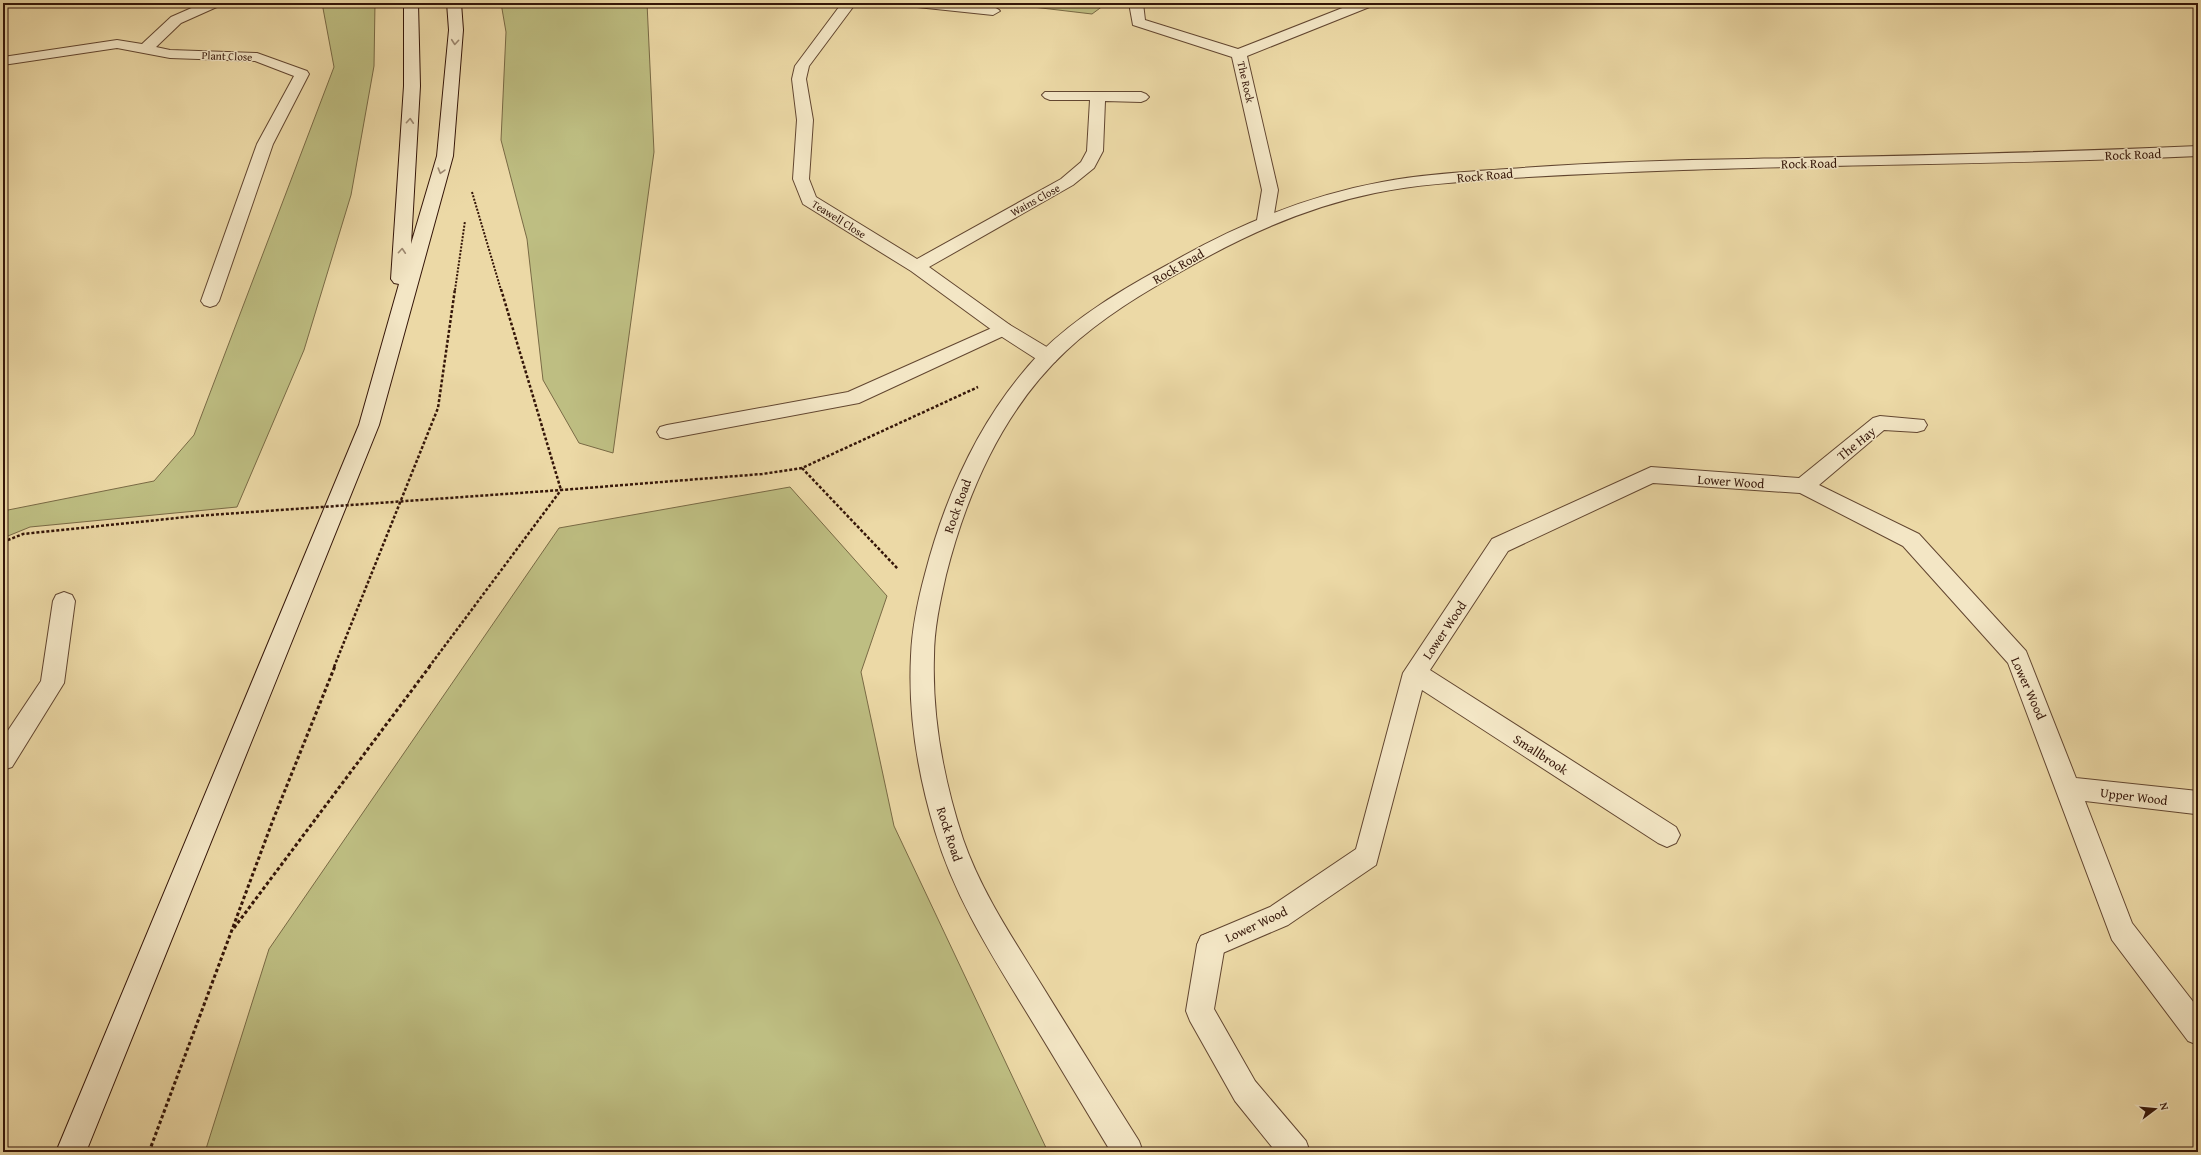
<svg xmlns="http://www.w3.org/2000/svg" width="2201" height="1155" viewBox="0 0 2201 1155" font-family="'Gentium Book Plus',serif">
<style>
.green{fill:#bebe82;stroke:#796a45}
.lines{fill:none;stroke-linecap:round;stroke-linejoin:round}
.service-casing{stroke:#624630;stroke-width:2}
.minor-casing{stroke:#624630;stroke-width:2}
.tertiary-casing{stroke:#624630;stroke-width:2}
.secondary-casing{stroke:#341508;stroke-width:2}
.path-far2{stroke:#341508;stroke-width:2;stroke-dasharray:2 1.5;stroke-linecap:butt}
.path-far1{stroke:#341508;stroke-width:2.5;stroke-dasharray:3 2;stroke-linecap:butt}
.path{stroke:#341508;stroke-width:3;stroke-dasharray:3.5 2.5;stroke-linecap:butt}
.service{fill:#f3e6c5;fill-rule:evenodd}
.minor{fill:#f3e6c5;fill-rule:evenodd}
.tertiary{fill:#f3e6c5;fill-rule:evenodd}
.secondary{fill:#f3e6c5;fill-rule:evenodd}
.path-bridge{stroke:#341508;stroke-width:2.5;stroke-dasharray:3 2;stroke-linecap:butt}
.oneway{stroke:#9d8870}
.labels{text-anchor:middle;stroke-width:3;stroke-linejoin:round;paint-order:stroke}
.far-street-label{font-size:11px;fill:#341508;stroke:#f3e6c5}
.street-label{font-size:13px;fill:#341508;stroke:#f3e6c5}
</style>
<rect width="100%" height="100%" fill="#ecd9a6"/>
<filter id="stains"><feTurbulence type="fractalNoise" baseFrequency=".005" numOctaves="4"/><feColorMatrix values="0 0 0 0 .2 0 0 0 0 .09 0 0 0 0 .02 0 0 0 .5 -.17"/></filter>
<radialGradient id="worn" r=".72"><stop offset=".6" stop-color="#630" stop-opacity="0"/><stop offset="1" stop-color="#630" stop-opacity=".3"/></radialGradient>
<!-- green -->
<g class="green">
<path d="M322,3h53l-1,63 -23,129 -47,155 -67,157 -207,20 -27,11v-27l151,-30 40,-46 140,-368z"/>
<path d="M501,3h146l7,149 -41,301 -34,-10 -36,-63 -16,-141 -26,-99 5,-108z"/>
<path d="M999,3h108l-15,11z"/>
<path d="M790,487l97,109 -26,76 33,154 154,326h-843l64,-203 290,-421z"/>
</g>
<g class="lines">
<defs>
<g id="service">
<path d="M910,3c14,0 83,-2 90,8l-7,4 -76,-8z"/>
<path d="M1003,323l7,2 2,4 -2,4 -151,70 -192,36 -7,-2 -3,-5 3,-5 7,-2 181,-33z"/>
<path d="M64,592l8,3 3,6 -11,82 -52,84 -9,3v-32l38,-57 12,-80 3,-6z"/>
<path d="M1211,932l10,4 4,9 -11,64 41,72 51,60 4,11h-34l-41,-51 -45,-80 -4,-10 11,-66 4,-9z"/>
</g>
<g id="minor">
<path d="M203,3h18l-2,3 -38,17 -25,24 14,3 87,3 50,18 2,3 -36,70 -54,157 -3,4 -6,2 -6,-2 -3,-4 56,-157 37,-68 -39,-15 -85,-3 -53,-10 -114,17v-8l114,-17 25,4 29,-27z"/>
<path d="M842,3h14l-47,63 -3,13 7,41 -4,59 7,18 101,62 144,-80 20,-17 6,-11 3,-51h-40l-5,-2 -3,-3 3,-3h96l5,2 3,3 -3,3 -5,2 -36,-1 -2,50 -9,17 -21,17 -144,82 81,58 45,27 2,5 -2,5 -7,1 -7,-1 -45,-29 -85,-62 -108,-67 -10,-25 4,-59 -5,-41 3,-13z"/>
<path d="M1129,3h14l2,17 93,29 117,-46h19l-2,3 -125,50 31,134 -5,30 -2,4h-12l-2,-4 5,-30 -30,-133 -99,-32z"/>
<path d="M1880,416l44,4 3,5 -3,5 -7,2 -33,-2 -65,55 100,49 107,117 50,127 122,13v22l-3,1 -110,-13 47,122 66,85v37l-10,-4 -76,-101 -104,-277 -105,-117 -103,-53 -147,-10 -145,68 -78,119 246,157 4,8 -4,8 -9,4 -9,-4 -236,-153 -46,175 -88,60 -77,33 -10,-4 -4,-9 4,-9 69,-29 86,-58 47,-176 89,-134 159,-72 148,11 74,-60z"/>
</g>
<path id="tertiary" d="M2198,146v10c-172,8 -343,8 -515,14 -62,2 -124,5 -185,9 -42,3 -83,6 -123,14 -68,14 -131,42 -191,77 -41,23 -83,48 -118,81 -63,59 -99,141 -120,224 -6,27 -12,54 -12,81 -2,62 10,125 29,183 18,52 49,98 78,145 32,52 65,105 98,157l4,11h-32c-31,-51 -61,-102 -92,-152 -33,-54 -66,-108 -84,-169 -17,-56 -27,-116 -24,-175 1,-28 7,-56 14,-82 21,-81 57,-160 115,-221 37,-37 83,-64 129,-89 67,-39 137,-68 213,-82 42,-8 84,-10 125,-13 80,-6 161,-9 241,-10 150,-3 300,-6 450,-13z"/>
<path id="secondary" d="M404,3h14l2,83 -9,158 26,-88 12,-126 -2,-27h14l2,27 -10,126 -74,269 -293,727h-30l303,-727 40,-141 -5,-1 -3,-4 13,-193z"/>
</defs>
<!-- service casing -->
<use href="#service" class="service-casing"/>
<!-- minor casing -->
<use href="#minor" class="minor-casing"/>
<!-- tertiary casing -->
<use href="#tertiary" class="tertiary-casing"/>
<!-- secondary casing -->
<use href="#secondary" class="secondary-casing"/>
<!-- path-far2 -->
<g class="path-far2">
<path d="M472,192l29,98"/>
<path d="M455,290l10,-69"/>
</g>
<!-- path-far1 -->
<g class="path-far1">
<path d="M501,289l60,201"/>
<path d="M802,468l96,101"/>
<path d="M3,542l20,-8 173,-18"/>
<path d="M334,667l104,-259 17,-119"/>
<path d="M429,667l132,-177 201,-16 40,-6 176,-81"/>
</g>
<!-- path -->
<g class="path">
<path d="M234,928l196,-262"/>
<path d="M149,1152l124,-332 62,-154"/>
</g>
<!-- service -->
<use href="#service" class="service"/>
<!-- minor -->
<use href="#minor" class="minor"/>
<!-- tertiary -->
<use href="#tertiary" class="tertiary"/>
<!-- secondary -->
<use href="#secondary" class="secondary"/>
<!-- path-bridge -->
<path class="path-bridge" d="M196,516l365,-26"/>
</g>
<!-- one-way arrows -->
<defs><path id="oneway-chevron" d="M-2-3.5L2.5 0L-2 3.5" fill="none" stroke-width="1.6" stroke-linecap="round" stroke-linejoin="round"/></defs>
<g class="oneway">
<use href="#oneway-chevron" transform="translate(455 42) rotate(95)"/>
<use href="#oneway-chevron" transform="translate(410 121) rotate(-86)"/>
<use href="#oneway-chevron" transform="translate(441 171) rotate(106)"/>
<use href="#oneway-chevron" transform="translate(402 251) rotate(-86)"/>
</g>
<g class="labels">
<!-- far-street labels -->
<g class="far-street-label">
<text transform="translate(227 56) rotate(2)" y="4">Plant Close</text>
<text transform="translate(1246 82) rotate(77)" y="4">The Rock</text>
<text transform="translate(1035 200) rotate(-29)" y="4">Wains Close</text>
<text transform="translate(839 219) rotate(32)" y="4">Teawell Close</text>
</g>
<!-- street labels -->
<g class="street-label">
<text transform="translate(2133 154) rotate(-2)" y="5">Rock Road</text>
<text transform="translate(1809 163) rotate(-1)" y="5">Rock Road</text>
<text transform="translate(1485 175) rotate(-5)" y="5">Rock Road</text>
<text transform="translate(1178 266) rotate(-30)" y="5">Rock Road</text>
<text transform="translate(1856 443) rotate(-39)" y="5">The Hay</text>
<text transform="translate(1731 481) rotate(4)" y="5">Lower Wood</text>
<text transform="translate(957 506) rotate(-70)" y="5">Rock Road</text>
<text transform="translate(1444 630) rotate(-56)" y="5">Lower Wood</text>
<text transform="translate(2029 688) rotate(66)" y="5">Lower Wood</text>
<text transform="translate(1541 754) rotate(33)" y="5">Smallbrook</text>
<text transform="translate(2134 796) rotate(7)" y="5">Upper Wood</text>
<text transform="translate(950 834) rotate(72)" y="5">Rock Road</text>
<text transform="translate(1256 924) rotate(-25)" y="5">Lower Wood</text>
</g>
</g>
<!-- margin -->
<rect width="2201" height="1155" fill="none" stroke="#ecd9a6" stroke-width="16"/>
<rect x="4" y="4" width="2193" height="1147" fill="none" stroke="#341508" stroke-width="2"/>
<rect x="8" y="8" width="2185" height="1139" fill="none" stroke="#341508"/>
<!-- north arrow -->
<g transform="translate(2155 1109) rotate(74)" stroke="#f3e6c5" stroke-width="3" paint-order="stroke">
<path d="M0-3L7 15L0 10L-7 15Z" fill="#341508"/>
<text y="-6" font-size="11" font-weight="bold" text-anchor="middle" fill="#341508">N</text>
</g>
<rect width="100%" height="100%" filter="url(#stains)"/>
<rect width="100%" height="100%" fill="url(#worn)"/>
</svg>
